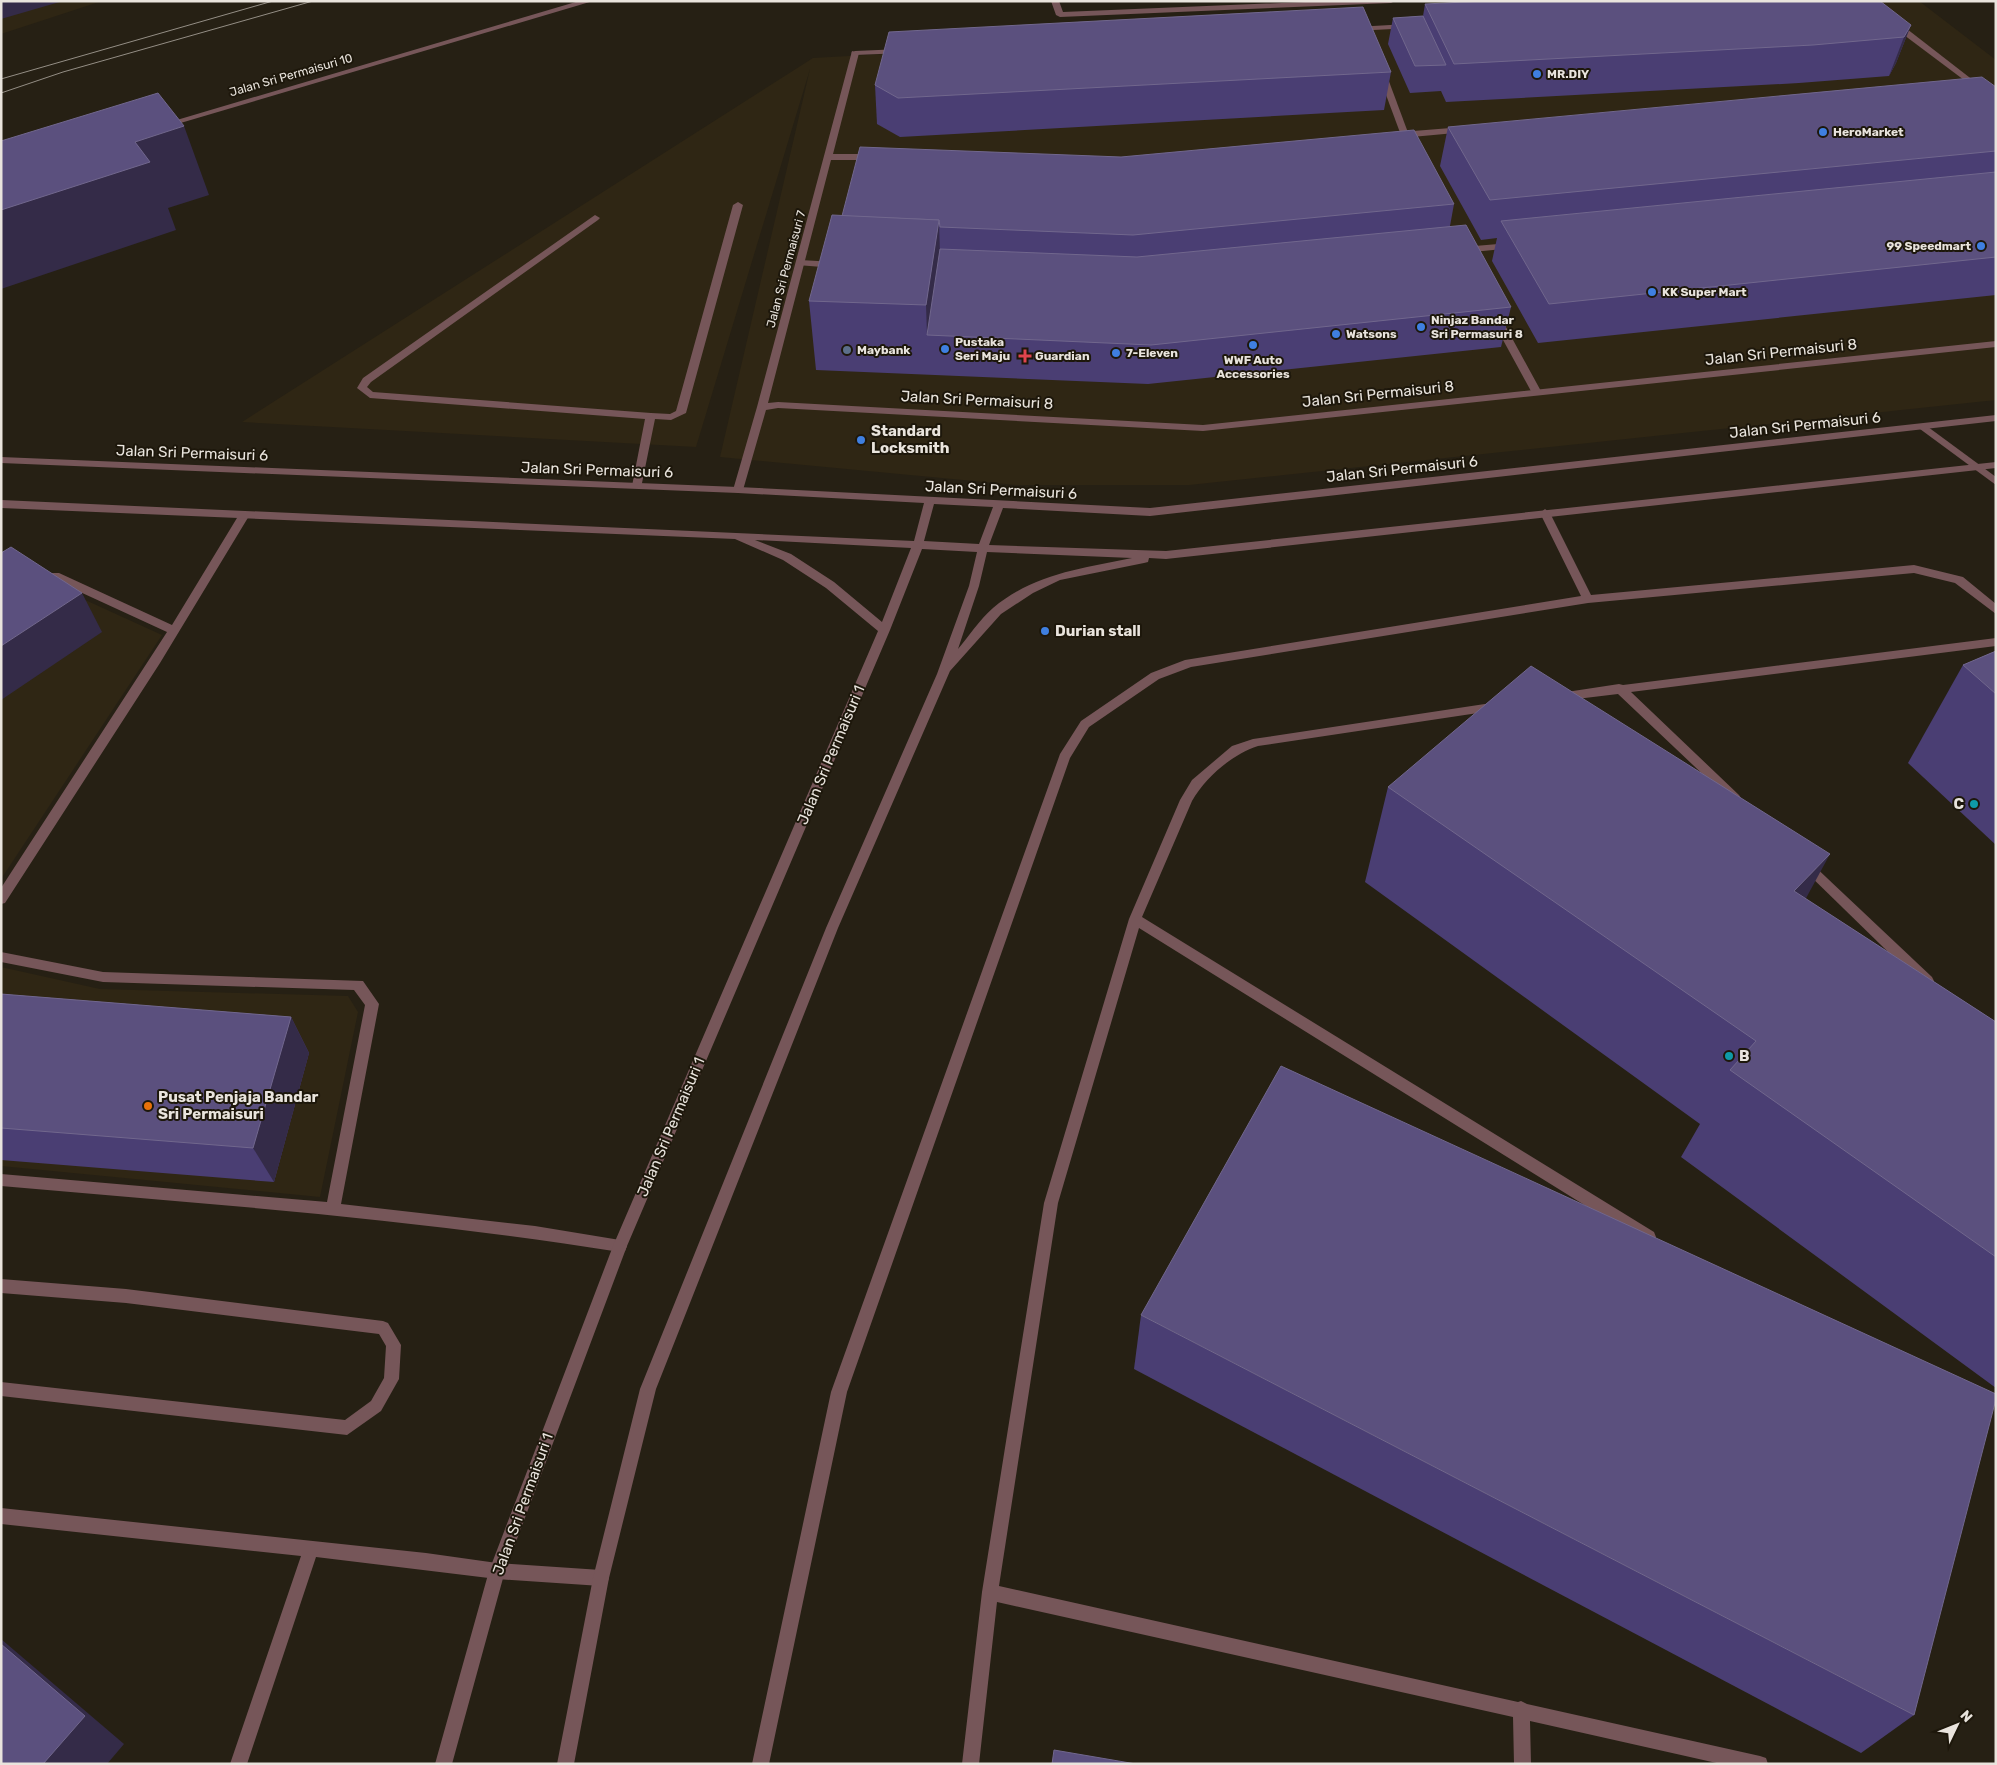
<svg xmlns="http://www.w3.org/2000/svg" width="1997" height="1765" viewBox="0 0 1997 1765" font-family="Rubik,sans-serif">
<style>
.built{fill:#2f2614}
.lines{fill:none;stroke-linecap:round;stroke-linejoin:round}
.service{fill:#765659;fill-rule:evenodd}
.minor{fill:#765659;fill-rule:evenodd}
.tertiary{fill:#765659;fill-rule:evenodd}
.tram{stroke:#948e85;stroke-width:1}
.wall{fill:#4a3e73}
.shaded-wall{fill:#342b48}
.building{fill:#5b507e;stroke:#71678d}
.shop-dot{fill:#3f7fe0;stroke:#1d170b;stroke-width:2}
.service-dot{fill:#5c6f8a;stroke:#1d170b;stroke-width:2}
.health-dot{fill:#e0444e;stroke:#1d170b;stroke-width:2}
.culture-dot{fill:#0f9aa8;stroke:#1d170b;stroke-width:2}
.food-dot{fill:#e8710a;stroke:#1d170b;stroke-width:2}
.labels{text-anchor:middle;stroke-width:4;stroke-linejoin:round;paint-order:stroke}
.far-poi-label{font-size:12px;font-weight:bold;fill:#e9e4dd;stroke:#1d170b;text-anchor:start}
.far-street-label{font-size:12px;fill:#e9e4dd;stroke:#1d170b}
.street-label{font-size:15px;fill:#e9e4dd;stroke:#1d170b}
.poi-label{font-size:15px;font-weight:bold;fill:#e9e4dd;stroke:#1d170b;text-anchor:start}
</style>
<rect width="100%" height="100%" fill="#262014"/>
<!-- built -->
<g class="built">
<path d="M1,1h101l-101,33z"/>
<path d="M1840,1h79l77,59v340l-807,85h-173l-296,-28 90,-388 -114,378 -454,-25 571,-364z"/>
<path d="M48,583l114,52 -161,244v-267z"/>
<path d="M1,967l99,22 248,7 10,16 -38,185 -319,-31z"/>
</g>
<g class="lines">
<!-- service -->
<g class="service">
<path d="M579,1h14l-426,126 -7,-2z"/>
<path d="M1051,1h8l4,11 265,-11h67l-4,2 -331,14 -4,-2z"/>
<path d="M1408,24h3v4l-56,3 -4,-2 4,-2z"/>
<path d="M901,49h3v4l-49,2 -4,-2 4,-2z"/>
<path d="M1380,74l7,2 26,70 -1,2 -7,-2 -26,-70z"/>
<path d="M738,202l5,3 -57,208 -15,7 -16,-1 -14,69h-8l-1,-2 13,-67 -275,-21 -13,-10 6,-10 232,-163 5,3 -2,2 -227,162 -4,5 6,5 278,21 19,1 6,-3 57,-206z"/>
<path d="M1510,243l3,1v4l-50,5 -5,-3 5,-3z"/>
<path d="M800,260l35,2 5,3 -5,3 -38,-3v-4z"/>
<path d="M1496,315l5,3 41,75 -1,2h-8l-1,-2 -41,-75z"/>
<path d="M1545,509l5,4 41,82 323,-30 49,12 33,27v10l-41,-31 -41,-10 -326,30 -397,64 -32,12 -70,48 -19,31 -223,634 -78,372h-17l79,-372 229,-638 21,-33 70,-48 34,-13 396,-64 -41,-83z"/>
<path d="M244,512l5,4 -89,147 -155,240 -4,1v-16l166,-256 -113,-52 -15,-1 -1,-3 1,-3h20l113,52 68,-112z"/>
<path d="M1996,638v8l-365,46 108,103 2,3 -2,3h-8l-113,-107 -58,7 -6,-4 6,-4 59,-9 4,1z"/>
<path d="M1498,702l6,4 -6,4 -240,36c-27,9 -52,31 -66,55l-50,116 512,315 2,5 -2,5 -5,1 -5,-1 -505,-314 -81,275 -59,383 519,116 3,-1 6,3 233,52 6,2 2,6h-47l-191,-43 1,43h-17l-1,-47 -516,-115 -18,162h-17l20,-172 62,-389 85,-284 51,-119 12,-20 40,-34 21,-7z"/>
<path d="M1806,860l4,2 122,115 2,4 -2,4 -5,1 -5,-1 -120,-117 -2,-3 2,-3z"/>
<path d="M1,952l102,20 260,9 16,23 -38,200 194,22 85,14 5,1 2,5 -2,5 -5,1c-205,-33 -412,-48 -619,-66v-12l326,28 38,-197 -11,-15 -251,-8 -102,-20z"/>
<path d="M1,1279l125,10 257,32 5,2 13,22 -2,34 -18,32 -34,24 -346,-39v-14l344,38 26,-19 13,-23 2,-32 -7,-12 -253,-31 -125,-10z"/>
<path d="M1,1508l425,45 71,10 104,7 6,2 2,6 -2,6 -6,2 -104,-7 -181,-22 -69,207h-17l71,-208 -300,-32z"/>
</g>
<!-- minor -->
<g class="minor">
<path d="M1892,22h6l98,76v6l-104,-78z"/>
<path d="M852,51l7,2 -26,101h41l4,3 -4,3h-43l-63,243 10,-1 425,23 793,-84v6l-793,84 -425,-23 -12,2 -23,80 -5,3 -5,-3 24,-83z"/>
<path d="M1463,127l4,3 -1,2 -65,6 -4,-3 4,-3z"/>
<path d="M1924,424l72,53v8l-76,-56 -1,-2z"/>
</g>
<!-- tertiary -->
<path class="tertiary" d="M1996,415v6l-846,95 -147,-8 -14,37 177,6 830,-89v6l-830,91 -17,-1 -1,4 -4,1 -84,17 -27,13 -32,21 -51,57 -112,257 -182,461 -47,189 -35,186h-17l36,-186 47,-189 186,-461 111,-254 32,-88 8,-34 -55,-3 -32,81 -263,616 -122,325 -53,193h-17l54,-193 124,-325 265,-615 -52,-43 -43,-28 -48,-21 -734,-31v-8l913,41 10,-38 -186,-10 -737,-30v-6l737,30 412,21zM934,504l59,3 -14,37 -55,-3zM755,540l156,8 -29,74 -48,-40 -43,-28zM987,552l145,6c-49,10 -99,16 -139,50 -13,11 -24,28 -35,41l21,-63z"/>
<!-- tram -->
<g class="tram">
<path d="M1,79l272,-78"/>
<path d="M1,93l62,-21 250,-71"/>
</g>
</g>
<!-- wall -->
<g class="wall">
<path d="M1425,4l486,21 -15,38 -7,13 -90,7 -353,19 -5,-11 -31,2 -22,-49 5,-26 30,-2z"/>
<path d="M1391,72l-7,38 -484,27 -23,-13 -2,-39z"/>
<path d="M1996,87v208l-458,48 -46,-82 5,-23 -16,2 -41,-74 8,-39z"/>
<path d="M1454,204l-4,22 61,81 -10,40 -353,37 -332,-14 -7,-69 33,-85z"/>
<path d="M1996,651v194l-88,-82 55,-98z"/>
<path d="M1388,787l418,112 190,123v366l-315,-231 19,-33 -335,-242z"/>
<path d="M1,994l290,23 18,36 -35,129 -273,-22z"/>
<path d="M1141,1315l773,400 -53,38 -727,-384z"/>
</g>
<!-- shaded-wall -->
<g class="shaded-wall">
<path d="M1,1h62l-62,18z"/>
<path d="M1911,25l-15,38 -7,13 15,-39z"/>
<path d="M184,126l25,69 -41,13 8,22 -175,59v-79l134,-68z"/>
<path d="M939,220l2,69 -14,46 -1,-30z"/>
<path d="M82,593l20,39 -101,68v-54z"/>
<path d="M1830,854l-51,94 15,-57z"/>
<path d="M291,1017l18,36 -35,129 -21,-34z"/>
<path d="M1,1639l123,105 -17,20h-64l-42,-120z"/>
</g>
<!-- building -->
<g class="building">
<path d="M1485,1h395l31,24 -7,12 -91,8 -359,19 -29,-60z"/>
<path d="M1363,7l28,65 -493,26 -23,-13 14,-53z"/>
<path d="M1423,16l23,49 -31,1 -22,-48z"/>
<path d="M1982,77l14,10v64l-506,49 -42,-73z"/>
<path d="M158,93l26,33 -49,16 15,20 -149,48v-69z"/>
<path d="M1414,130l40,74 -321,31 -193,-8 -1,-7 -97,-4 18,-69 261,10z"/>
<path d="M1996,172v85l-447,47 -48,-83z"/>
<path d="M832,215l107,5 -13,85 -117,-4z"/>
<path d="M1466,225l45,82 -360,38 -224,-10 13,-86 197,8z"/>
<path d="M11,547l71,46 -81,53v-93z"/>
<path d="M1996,651v43l-33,-29z"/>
<path d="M1531,666l299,188 -36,37 202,131v235l-266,-187 26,-29 -368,-254z"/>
<path d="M1,994l290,23 -38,131 -252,-20z"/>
<path d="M1281,1066l715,328v5l-82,316 -773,-400z"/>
<path d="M1,1644l84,72 -42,48h-42z"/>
<path d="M1054,1750l82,14h-84z"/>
</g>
<!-- markers -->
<g class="shop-dot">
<circle cx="1537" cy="74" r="5"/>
<circle cx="1823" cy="132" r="5"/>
<circle cx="1981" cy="246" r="5"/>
<circle cx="1652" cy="292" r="5"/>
<circle cx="1421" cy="327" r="5"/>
<circle cx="1336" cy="334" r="5"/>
<circle cx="1253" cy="345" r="5"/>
<circle cx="945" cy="349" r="5"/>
<circle cx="1116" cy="353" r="5"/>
<circle cx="861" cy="440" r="5"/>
<circle cx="1045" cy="631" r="5"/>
</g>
<circle class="service-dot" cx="847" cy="350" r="5"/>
<path class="health-dot" d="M1022.5 348.5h5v5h5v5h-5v5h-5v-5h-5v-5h5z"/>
<g class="culture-dot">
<circle cx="1974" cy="804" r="5"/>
<circle cx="1729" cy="1056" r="5"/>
</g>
<circle class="food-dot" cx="148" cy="1106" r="5"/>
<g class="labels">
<!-- far-poi labels -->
<g class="far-poi-label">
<text x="1547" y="78">MR.DIY</text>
<text x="1833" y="136">HeroMarket</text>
<text x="1971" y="250" text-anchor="end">99 Speedmart</text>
<text x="1662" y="296">KK Super Mart</text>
<text x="1431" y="324">Ninjaz Bandar<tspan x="1431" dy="14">Sri Permasuri 8</tspan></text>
<text x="1346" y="338">Watsons</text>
<text x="955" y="346">Pustaka<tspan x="955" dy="14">Seri Maju</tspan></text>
<text x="857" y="354">Maybank</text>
<text x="1126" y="357">7-Eleven</text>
<text x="1035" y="360">Guardian</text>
<text x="1253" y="364" text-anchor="middle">WWF Auto<tspan x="1253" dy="14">Accessories</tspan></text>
</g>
<!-- far-street labels -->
<g class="far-street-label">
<text transform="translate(291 75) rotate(-16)" y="4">Jalan Sri Permaisuri 10</text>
<text transform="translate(786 269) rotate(-75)" y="4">Jalan Sri Permaisuri 7</text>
</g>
<!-- street labels -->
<g class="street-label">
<text transform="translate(1781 352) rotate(-6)" y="5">Jalan Sri Permaisuri 8</text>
<text transform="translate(1378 394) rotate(-6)" y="5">Jalan Sri Permaisuri 8</text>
<text transform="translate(977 400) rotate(3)" y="5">Jalan Sri Permaisuri 8</text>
<text transform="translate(1805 425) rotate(-6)" y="5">Jalan Sri Permaisuri 6</text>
<text transform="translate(192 453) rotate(2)" y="5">Jalan Sri Permaisuri 6</text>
<text transform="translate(1402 469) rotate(-6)" y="5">Jalan Sri Permaisuri 6</text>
<text transform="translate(597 470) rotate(2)" y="5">Jalan Sri Permaisuri 6</text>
<text transform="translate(1001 490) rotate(3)" y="5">Jalan Sri Permaisuri 6</text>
<text transform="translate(831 755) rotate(-67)" y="5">Jalan Sri Permaisuri 1</text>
<text transform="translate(671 1127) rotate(-67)" y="5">Jalan Sri Permaisuri 1</text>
<text transform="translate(523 1504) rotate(-70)" y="5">Jalan Sri Permaisuri 1</text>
</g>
<!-- poi labels -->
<g class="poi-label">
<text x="871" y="436">Standard<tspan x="871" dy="17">Locksmith</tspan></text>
<text x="1055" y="636">Durian stall</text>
<text x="1964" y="809" text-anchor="end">C</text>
<text x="1739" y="1061">B</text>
<text x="158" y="1102">Pusat Penjaja Bandar<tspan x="158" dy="17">Sri Permaisuri</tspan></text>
</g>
</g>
<!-- border -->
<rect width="1997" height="1765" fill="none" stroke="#e9e4dd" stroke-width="5"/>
<!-- north arrow -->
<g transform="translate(1957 1725) rotate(47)" stroke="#1d170b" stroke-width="4" paint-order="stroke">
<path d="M0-4L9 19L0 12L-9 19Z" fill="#e9e4dd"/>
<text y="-8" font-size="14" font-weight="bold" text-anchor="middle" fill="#e9e4dd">N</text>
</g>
</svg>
